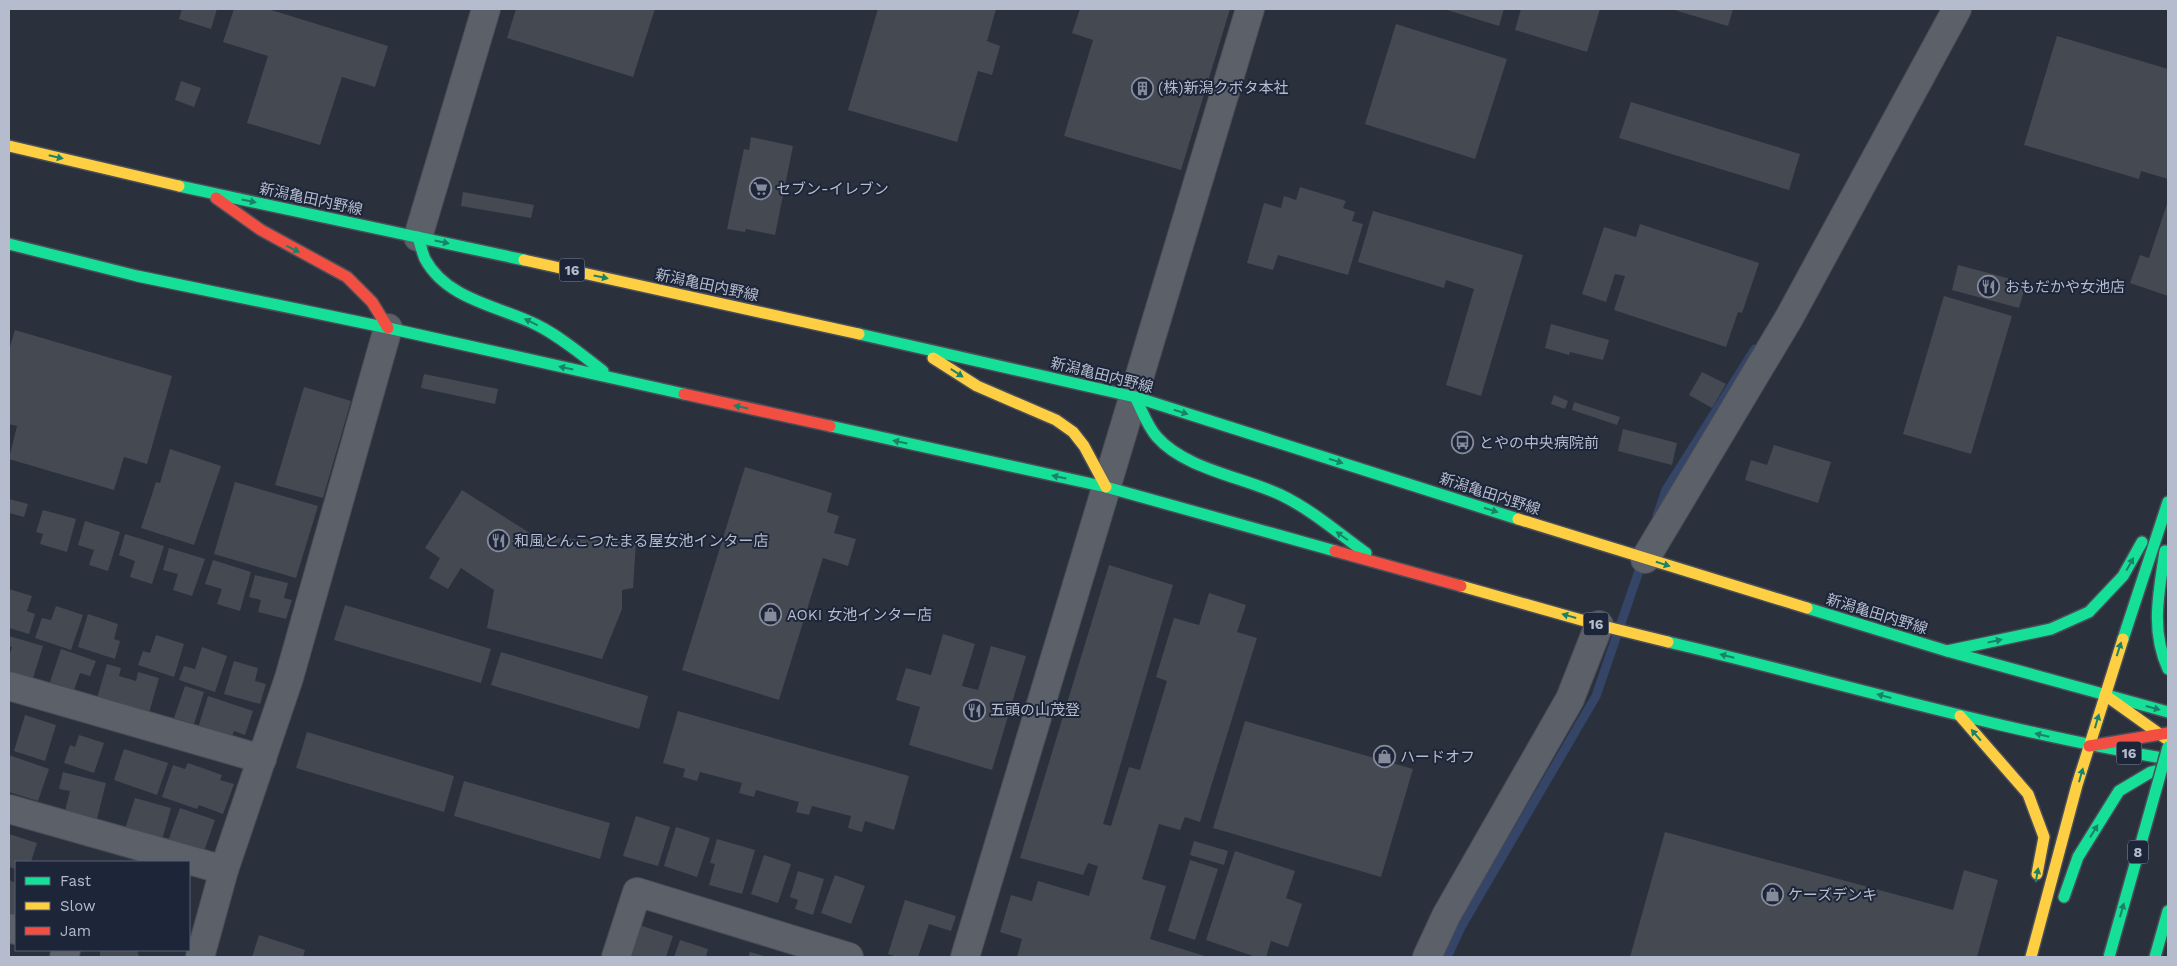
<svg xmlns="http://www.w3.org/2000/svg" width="2177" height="966" viewBox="0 0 2177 966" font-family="'Work Sans','Noto Sans JP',sans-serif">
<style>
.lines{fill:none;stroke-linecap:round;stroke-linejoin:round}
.stream{stroke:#354568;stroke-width:9}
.building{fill:#444952}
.street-casing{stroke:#474c55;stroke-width:30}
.fast-casing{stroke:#494e58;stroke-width:14}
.slow-casing{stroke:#494e58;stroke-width:14}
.jam-casing{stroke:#494e58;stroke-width:14}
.street{stroke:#5c6069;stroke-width:28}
.fast{stroke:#16e098;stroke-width:11}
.slow{stroke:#ffcf43;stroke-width:11}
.jam{stroke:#f24e42;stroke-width:11}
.fast-bridge-casing{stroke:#484d57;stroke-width:14;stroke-linecap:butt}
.fast-bridge{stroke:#16e098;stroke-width:11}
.oneway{fill:#1a8268}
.labels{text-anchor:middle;stroke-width:4;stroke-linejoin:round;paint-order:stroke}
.shield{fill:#1d2539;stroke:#878fa1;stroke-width:1}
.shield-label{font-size:14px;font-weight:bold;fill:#b5bccd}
.poi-label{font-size:15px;fill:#b5bccd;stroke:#1d2539;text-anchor:start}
.street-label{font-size:15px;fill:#b5bccd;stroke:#1d2539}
</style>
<rect width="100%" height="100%" fill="#2b313c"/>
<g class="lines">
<!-- stream -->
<g class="stream">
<path d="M1657,516l9,-26 89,-141"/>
<path d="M1447,957l14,-30 135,-231 46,-134"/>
</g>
</g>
<!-- building -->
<g class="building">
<path d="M182,9h35l-6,20 -32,-10z"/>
<path d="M234,9h34l120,37 -13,41 -33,-10 -22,68 -73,-22 21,-67 -45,-14z"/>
<path d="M516,9h139l-22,68 -126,-39z"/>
<path d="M878,9h118l-9,32 13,5 -8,29 -14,-4 -21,71 -109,-32z"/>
<path d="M1080,9h150l-49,161 -117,-34 29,-96 -21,-7z"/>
<path d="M1444,9h60l-5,17z"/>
<path d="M1521,9h79l-13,43 -72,-22z"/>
<path d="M1671,9h62l-5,17z"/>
<path d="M1396,24l111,35 -32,100 -110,-35z"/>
<path d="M2057,36l111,33v110l-27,-8 -2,8 -115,-34z"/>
<path d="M181,81l20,7 -7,19 -19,-7z"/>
<path d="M1631,102l169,52 -11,36 -170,-52z"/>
<path d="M751,137l42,9 -18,89 -29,-6 -1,3 -18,-3 17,-80 5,1z"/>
<path d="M1300,187l46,14 -3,7 12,4 -3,9 11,3 -15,51 -70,-20 -5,15 -26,-7 17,-60 17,5 3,-12 12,4z"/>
<path d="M463,192l71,13 -3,13 -70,-12z"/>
<path d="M2168,201v95l-38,-13 10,-28 9,3z"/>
<path d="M1373,211l150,44 -42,141 -35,-11 28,-96 -28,-9 -2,8 -86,-26z"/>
<path d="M1640,224l119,39 -17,50 -4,-1 -12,35 -112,-37 11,-34 -10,-2 -9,28 -24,-8 22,-67 32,10z"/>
<path d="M1958,265l68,18 -7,25 -67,-18z"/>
<path d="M1944,296l68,20 -41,138 -68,-20z"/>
<path d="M1551,324l58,16 -6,20 -33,-8 -1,3 -24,-7z"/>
<path d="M15,330l157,46 -25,88 -23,-7 -10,33 -105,-31 8,-33 -8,-2v-74z"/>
<path d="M1702,372l24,12 -14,24 -23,-13z"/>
<path d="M424,374l74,15 -3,15 -74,-16z"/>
<path d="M304,387l47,14 -28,97 -48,-13z"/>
<path d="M1554,395l14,6 -3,8 -14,-5z"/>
<path d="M1574,402l46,15 -3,8 -45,-15z"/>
<path d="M1623,429l54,14 -5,22 -54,-14z"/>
<path d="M1774,445l57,17 -13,41 -73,-23 6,-20 16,5z"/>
<path d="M170,449l51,17 -27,79 -53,-17 15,-46 4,1z"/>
<path d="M745,467l87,26 -5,19 12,4 -5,17 22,6 -8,27 -25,-8 -44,142 -97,-30z"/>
<path d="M235,482l83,24 -22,72 -82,-24z"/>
<path d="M462,490l74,47 100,5 -3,46 -11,2v19l-20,50 -115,-31 7,-38 -33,-22 -13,21 -19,-11 11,-20 -15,-10z"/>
<path d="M9,499l19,5 -4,13 -15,-4z"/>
<path d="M43,510l33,9 -9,33 -27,-8 3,-10 -7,-2z"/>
<path d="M85,521l35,11 -12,39 -19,-6 5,-15 -16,-5z"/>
<path d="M125,534l39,12 -12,38 -22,-7 5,-16 -16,-6z"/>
<path d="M169,548l36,11 -13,37 -19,-6 5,-16 -15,-4z"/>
<path d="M213,560l38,12 -11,39 -23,-7 5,-15 -17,-5z"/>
<path d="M1109,565l64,20 -70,239 8,2 18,-59 11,3 27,-89 -11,-4 18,-59 25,7 10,-32 37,12 -9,27 20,6 -57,184 -15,-5 -5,13 -21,-6 -17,55 24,7 -16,53 58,18h-191l5,-18 -22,-7 11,-37 21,6 6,-20 51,15 9,-30 -10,-3 -5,12 -63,-17z"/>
<path d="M255,575l33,8 -4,15 8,2 -6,19 -28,-7 3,-12 -12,-3z"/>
<path d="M9,589l23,7 -5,15 8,3 -6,20 -20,-6z"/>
<path d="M345,605l146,44 -10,34 -147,-43z"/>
<path d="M56,606l27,9 -12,35 -36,-12 7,-20 9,2z"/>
<path d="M88,614l30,10 -4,15 6,2 -5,18 -37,-12z"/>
<path d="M943,634l32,10 -13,42 16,4 13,-44 35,10 -34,114 -83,-25 11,-38 -24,-7 10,-32 25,7z"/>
<path d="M156,635l28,9 -10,33 -36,-12 5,-14 7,2z"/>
<path d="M9,636l34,10 -10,32 -24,-7v-15l3,-9 -3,-1z"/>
<path d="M202,647l25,9 -12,36 -36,-12 5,-14 11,3z"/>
<path d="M61,649l35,12 -6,15 -10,-3 -6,17 -24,-8z"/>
<path d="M501,652l147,44 -9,33 -148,-44z"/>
<path d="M234,661l24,7 -3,13 11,3 -6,20 -36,-10z"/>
<path d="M107,664l14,4 -2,8 17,5 2,-9 21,6 -10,35 -52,-15z"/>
<path d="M185,686l19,6 -10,32 -20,-6z"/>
<path d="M208,696l45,15 -8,24 -11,-4 -3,9 -33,-12z"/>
<path d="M678,711l231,65 -15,54 -29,-9 -3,11 -14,-4 3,-12 -39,-10 -3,9 -13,-3 3,-10 -43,-12 -2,7 -15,-4 3,-10 -42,-11 -3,9 -14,-4 2,-8 -22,-6z"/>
<path d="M25,715l31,10 -11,36 -31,-10z"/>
<path d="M1245,721l168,48 -32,108 -168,-49z"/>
<path d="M307,732l147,44 -10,36 -148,-44z"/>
<path d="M79,735l25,8 -10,30 -30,-10 6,-18 5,2z"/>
<path d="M124,749l44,14 -11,32 -43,-15z"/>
<path d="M9,755l40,14 -11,32 -29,-9z"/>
<path d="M188,763l34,12 -2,5 14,4 -11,30 -24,-9 -2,4 -35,-12 11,-32 12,4z"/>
<path d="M63,772l43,11 -9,36 -32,-8 5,-20 -11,-2z"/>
<path d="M464,781l146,42 -10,36 -146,-43z"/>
<path d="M135,798l36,10 -9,32 -37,-11z"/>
<path d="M180,808l35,12 -12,34 -35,-13z"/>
<path d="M636,816l34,11 -12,39 -35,-10z"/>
<path d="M676,827l34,11 -13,39 -33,-11z"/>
<path d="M1665,832l288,78 11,-40 34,10 -21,77h-347z"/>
<path d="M9,834l28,9 -6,19h-15v7l-7,-2z"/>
<path d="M717,839l38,11 -13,44 -33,-9 6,-21 -5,-1z"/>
<path d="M1194,841l34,10 -4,14 -34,-10z"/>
<path d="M1235,851l60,20 -9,27 16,6 -14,43 -17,-6 -5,16h-10l-50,-17z"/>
<path d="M764,855l27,9 -13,39 -27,-9z"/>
<path d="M1190,860l28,9 -23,71 -27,-9z"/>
<path d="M798,871l26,8 -11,36 -18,-6 3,-9 -8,-3z"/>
<path d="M835,875l30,11 -14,38 -30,-11z"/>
<path d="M9,880l7,3v37l-7,-3z"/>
<path d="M905,900l51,16 -5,15 -22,-7 -11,33h-21l-9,-3z"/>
<path d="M636,924l37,12 -7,21h-36z"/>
<path d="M259,935l46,15 -2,7h-51z"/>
<path d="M680,940l28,9 -2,8h-32z"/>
<path d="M100,950h38v5l4,2h-42z"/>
<path d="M750,952l17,5h-19z"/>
</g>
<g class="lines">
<defs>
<g id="street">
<path d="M418,237l68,-228"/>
<path d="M1645,559l144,-241 168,-309"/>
<path d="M9,686l253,73"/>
<path d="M9,809l215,61"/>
<path d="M9,928l7,2"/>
<path d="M64,957l2,-7"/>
<path d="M200,957l24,-87 65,-192 99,-350"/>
<path d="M616,957l21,-65 212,65"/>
<path d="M965,957l285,-948"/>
<path d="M1427,957l19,-41 124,-217 29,-74"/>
</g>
<g id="fast">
<path d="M179,186l345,74"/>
<path d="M418,237c2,7 4,15 7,22 22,41 74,47 112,66 24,12 45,30 66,46"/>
<path d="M9,244l128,32 251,52 296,66"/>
<path d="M859,334l276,63 383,122"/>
<path d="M1135,397c7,13 12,29 22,40 28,32 86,40 124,58 31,15 57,38 85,58"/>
<path d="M830,426l276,61 229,64"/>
<path d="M2165,551c-6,41 -15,79 3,118"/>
<path d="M1807,608l140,43 221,61"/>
<path d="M2123,639l45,-137"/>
<path d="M1668,642c167,39 331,89 500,117"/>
<path d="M1947,651l104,-22 38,-17 34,-36 19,-34"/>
<path d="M2064,897l14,-40 41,-66 32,-19 17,-4"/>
<path d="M2155,957l13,-46"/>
</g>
<g id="slow">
<path d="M9,146l170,40"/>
<path d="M524,260l335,74"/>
<path d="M933,358l44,28 79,34 17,12 11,14 22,41"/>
<path d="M1518,519l289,89"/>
<path d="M1461,586l138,39 69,17"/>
<path d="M2105,695l63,45"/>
<path d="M1960,716l68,78 16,43 -7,37"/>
<path d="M2031,957l46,-172 46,-146"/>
</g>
<g id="jam">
<path d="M216,198l45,32 86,47 25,25 16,26"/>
<path d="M684,394l146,32"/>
<path d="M1335,551l126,35"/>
<path d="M2089,746l79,-13"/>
</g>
</defs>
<!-- street casing -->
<use href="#street" class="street-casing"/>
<!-- fast casing -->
<use href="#fast" class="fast-casing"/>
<!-- slow casing -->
<use href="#slow" class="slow-casing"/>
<!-- jam casing -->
<use href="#jam" class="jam-casing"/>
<!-- street -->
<use href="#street" class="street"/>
<!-- fast -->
<use href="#fast" class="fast"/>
<!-- slow -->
<use href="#slow" class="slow"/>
<!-- jam -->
<use href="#jam" class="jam"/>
<defs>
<path id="fast-bridge" d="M2109,957l59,-210"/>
</defs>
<!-- fast-bridge casing -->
<use href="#fast-bridge" class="fast-bridge-casing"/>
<!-- fast-bridge -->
<use href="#fast-bridge" class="fast-bridge"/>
</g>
<!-- one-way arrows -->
<defs><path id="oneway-solid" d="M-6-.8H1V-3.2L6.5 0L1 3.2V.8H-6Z" transform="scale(1.25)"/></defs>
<g class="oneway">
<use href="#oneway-solid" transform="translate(56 157) rotate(13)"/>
<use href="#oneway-solid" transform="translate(249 201) rotate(12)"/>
<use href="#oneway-solid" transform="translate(442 242) rotate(12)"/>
<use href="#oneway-solid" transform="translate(293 249) rotate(26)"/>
<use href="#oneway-solid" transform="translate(601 277) rotate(12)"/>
<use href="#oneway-solid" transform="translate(531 322) rotate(-154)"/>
<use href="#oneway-solid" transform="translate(566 368) rotate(-168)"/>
<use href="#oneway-solid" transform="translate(957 373) rotate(33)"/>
<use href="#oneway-solid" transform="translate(741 407) rotate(-168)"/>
<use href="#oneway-solid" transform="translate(1181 412) rotate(18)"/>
<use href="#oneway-solid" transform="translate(900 442) rotate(-168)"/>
<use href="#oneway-solid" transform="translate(1336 461) rotate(18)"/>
<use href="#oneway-solid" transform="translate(1059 477) rotate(-168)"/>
<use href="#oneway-solid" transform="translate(1491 510) rotate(18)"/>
<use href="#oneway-solid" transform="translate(1342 536) rotate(-145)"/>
<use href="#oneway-solid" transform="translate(1663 564) rotate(17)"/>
<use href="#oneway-solid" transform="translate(2130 564) rotate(-61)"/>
<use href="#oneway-solid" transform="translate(1569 616) rotate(-164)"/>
<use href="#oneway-solid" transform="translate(1995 641) rotate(-12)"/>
<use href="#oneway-solid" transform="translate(2119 649) rotate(-72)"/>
<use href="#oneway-solid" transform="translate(1727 656) rotate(-166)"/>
<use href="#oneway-solid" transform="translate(1884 696) rotate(-165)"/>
<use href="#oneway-solid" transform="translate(2153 708) rotate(15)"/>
<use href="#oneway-solid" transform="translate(2097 721) rotate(-74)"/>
<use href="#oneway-solid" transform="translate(1976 735) rotate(-131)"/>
<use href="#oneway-solid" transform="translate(2042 735) rotate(-167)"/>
<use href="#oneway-solid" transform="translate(2081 775) rotate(-74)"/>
<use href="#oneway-solid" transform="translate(2094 831) rotate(-58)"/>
<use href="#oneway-solid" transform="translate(2037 875) rotate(-80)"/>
<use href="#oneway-solid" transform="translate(2122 910) rotate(-74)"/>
</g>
<!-- icons -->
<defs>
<symbol id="building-ring" viewBox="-11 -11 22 22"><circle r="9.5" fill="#1d2539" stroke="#858b9a" stroke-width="1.5"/><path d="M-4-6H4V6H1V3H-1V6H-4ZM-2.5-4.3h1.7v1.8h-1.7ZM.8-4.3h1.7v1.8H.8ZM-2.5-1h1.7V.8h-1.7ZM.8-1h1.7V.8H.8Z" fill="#858b9a"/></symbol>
<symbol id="supermarket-ring" viewBox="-11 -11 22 22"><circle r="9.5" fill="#1d2539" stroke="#858b9a" stroke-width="1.5"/><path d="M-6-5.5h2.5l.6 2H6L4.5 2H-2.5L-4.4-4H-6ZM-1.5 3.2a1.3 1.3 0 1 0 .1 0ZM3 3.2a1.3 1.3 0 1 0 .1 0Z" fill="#858b9a"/></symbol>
<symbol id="restaurant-ring" viewBox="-11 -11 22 22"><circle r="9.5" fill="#1d2539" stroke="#858b9a" stroke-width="1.5"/><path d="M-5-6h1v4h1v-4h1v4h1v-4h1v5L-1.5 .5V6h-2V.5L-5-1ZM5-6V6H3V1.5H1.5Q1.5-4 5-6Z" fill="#858b9a"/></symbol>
<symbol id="bus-ring" viewBox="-11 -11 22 22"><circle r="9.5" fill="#1d2539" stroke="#858b9a" stroke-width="1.5"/><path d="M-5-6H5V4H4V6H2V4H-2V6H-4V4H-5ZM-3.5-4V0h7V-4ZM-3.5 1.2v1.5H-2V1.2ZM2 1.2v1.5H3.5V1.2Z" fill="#858b9a"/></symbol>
<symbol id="shop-ring" viewBox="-11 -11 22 22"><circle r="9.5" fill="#1d2539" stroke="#858b9a" stroke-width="1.5"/><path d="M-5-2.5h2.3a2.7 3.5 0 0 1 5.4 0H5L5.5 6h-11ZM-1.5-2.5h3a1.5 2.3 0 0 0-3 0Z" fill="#858b9a"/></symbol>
</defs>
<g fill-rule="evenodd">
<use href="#building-ring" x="1130" y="76" width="25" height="25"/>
<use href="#supermarket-ring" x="748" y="176" width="25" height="25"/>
<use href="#restaurant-ring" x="1976" y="274" width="25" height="25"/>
<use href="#bus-ring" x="1450" y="430" width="25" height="25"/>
<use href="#restaurant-ring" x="486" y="528" width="25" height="25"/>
<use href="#shop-ring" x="758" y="602" width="25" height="25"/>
<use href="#restaurant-ring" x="962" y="698" width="25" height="25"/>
<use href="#shop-ring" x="1372" y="744" width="25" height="25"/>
<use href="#shop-ring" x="1760" y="882" width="25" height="25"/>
</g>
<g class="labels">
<!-- shield labels -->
<g class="shield">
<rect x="559.5" y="258.5" width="25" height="23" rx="4"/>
<rect x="1583.5" y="612.5" width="25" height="23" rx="4"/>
<rect x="2116.5" y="741.5" width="25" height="23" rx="4"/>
<rect x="2128" y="840.5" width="20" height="23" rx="4"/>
</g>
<g class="shield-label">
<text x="572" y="275">16</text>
<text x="1596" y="629">16</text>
<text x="2129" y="758">16</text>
<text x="2138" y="857">8</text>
</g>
<!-- poi labels -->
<g class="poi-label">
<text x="1158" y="93">(株)新潟クボタ本社</text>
<text x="776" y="194">セブン-イレブン</text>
<text x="2005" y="292">おもだかや女池店</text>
<text x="1479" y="448">とやの中央病院前</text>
<text x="514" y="546">和風とんこつたまる屋女池インター店</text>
<text x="787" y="620">AOKI 女池インター店</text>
<text x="990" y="715">五頭の山茂登</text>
<text x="1400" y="762">ハードオフ</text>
<text x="1788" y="900">ケーズデンキ</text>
</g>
<!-- street labels -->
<g class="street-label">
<text transform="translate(311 199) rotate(12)" y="5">新潟亀田内野線</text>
<text transform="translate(707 285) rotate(12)" y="5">新潟亀田内野線</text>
<text transform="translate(1102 375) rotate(14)" y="5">新潟亀田内野線</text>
<text transform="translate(1490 494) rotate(18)" y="5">新潟亀田内野線</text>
<text transform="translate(1877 614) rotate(17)" y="5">新潟亀田内野線</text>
</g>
</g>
<!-- border -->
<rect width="2177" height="966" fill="none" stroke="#b5bccd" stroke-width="20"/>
<!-- legend -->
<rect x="15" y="861" width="175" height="90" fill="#1d2539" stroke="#5a6174"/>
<rect x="25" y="877" width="25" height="8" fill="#16e098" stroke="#5a6174"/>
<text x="60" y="886" font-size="15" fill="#b5bccd">Fast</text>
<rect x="25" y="902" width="25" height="8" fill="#ffcf43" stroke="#5a6174"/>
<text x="60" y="911" font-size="15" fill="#b5bccd">Slow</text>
<rect x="25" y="927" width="25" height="8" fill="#f24e42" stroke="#5a6174"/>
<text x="60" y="936" font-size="15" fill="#b5bccd">Jam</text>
</svg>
